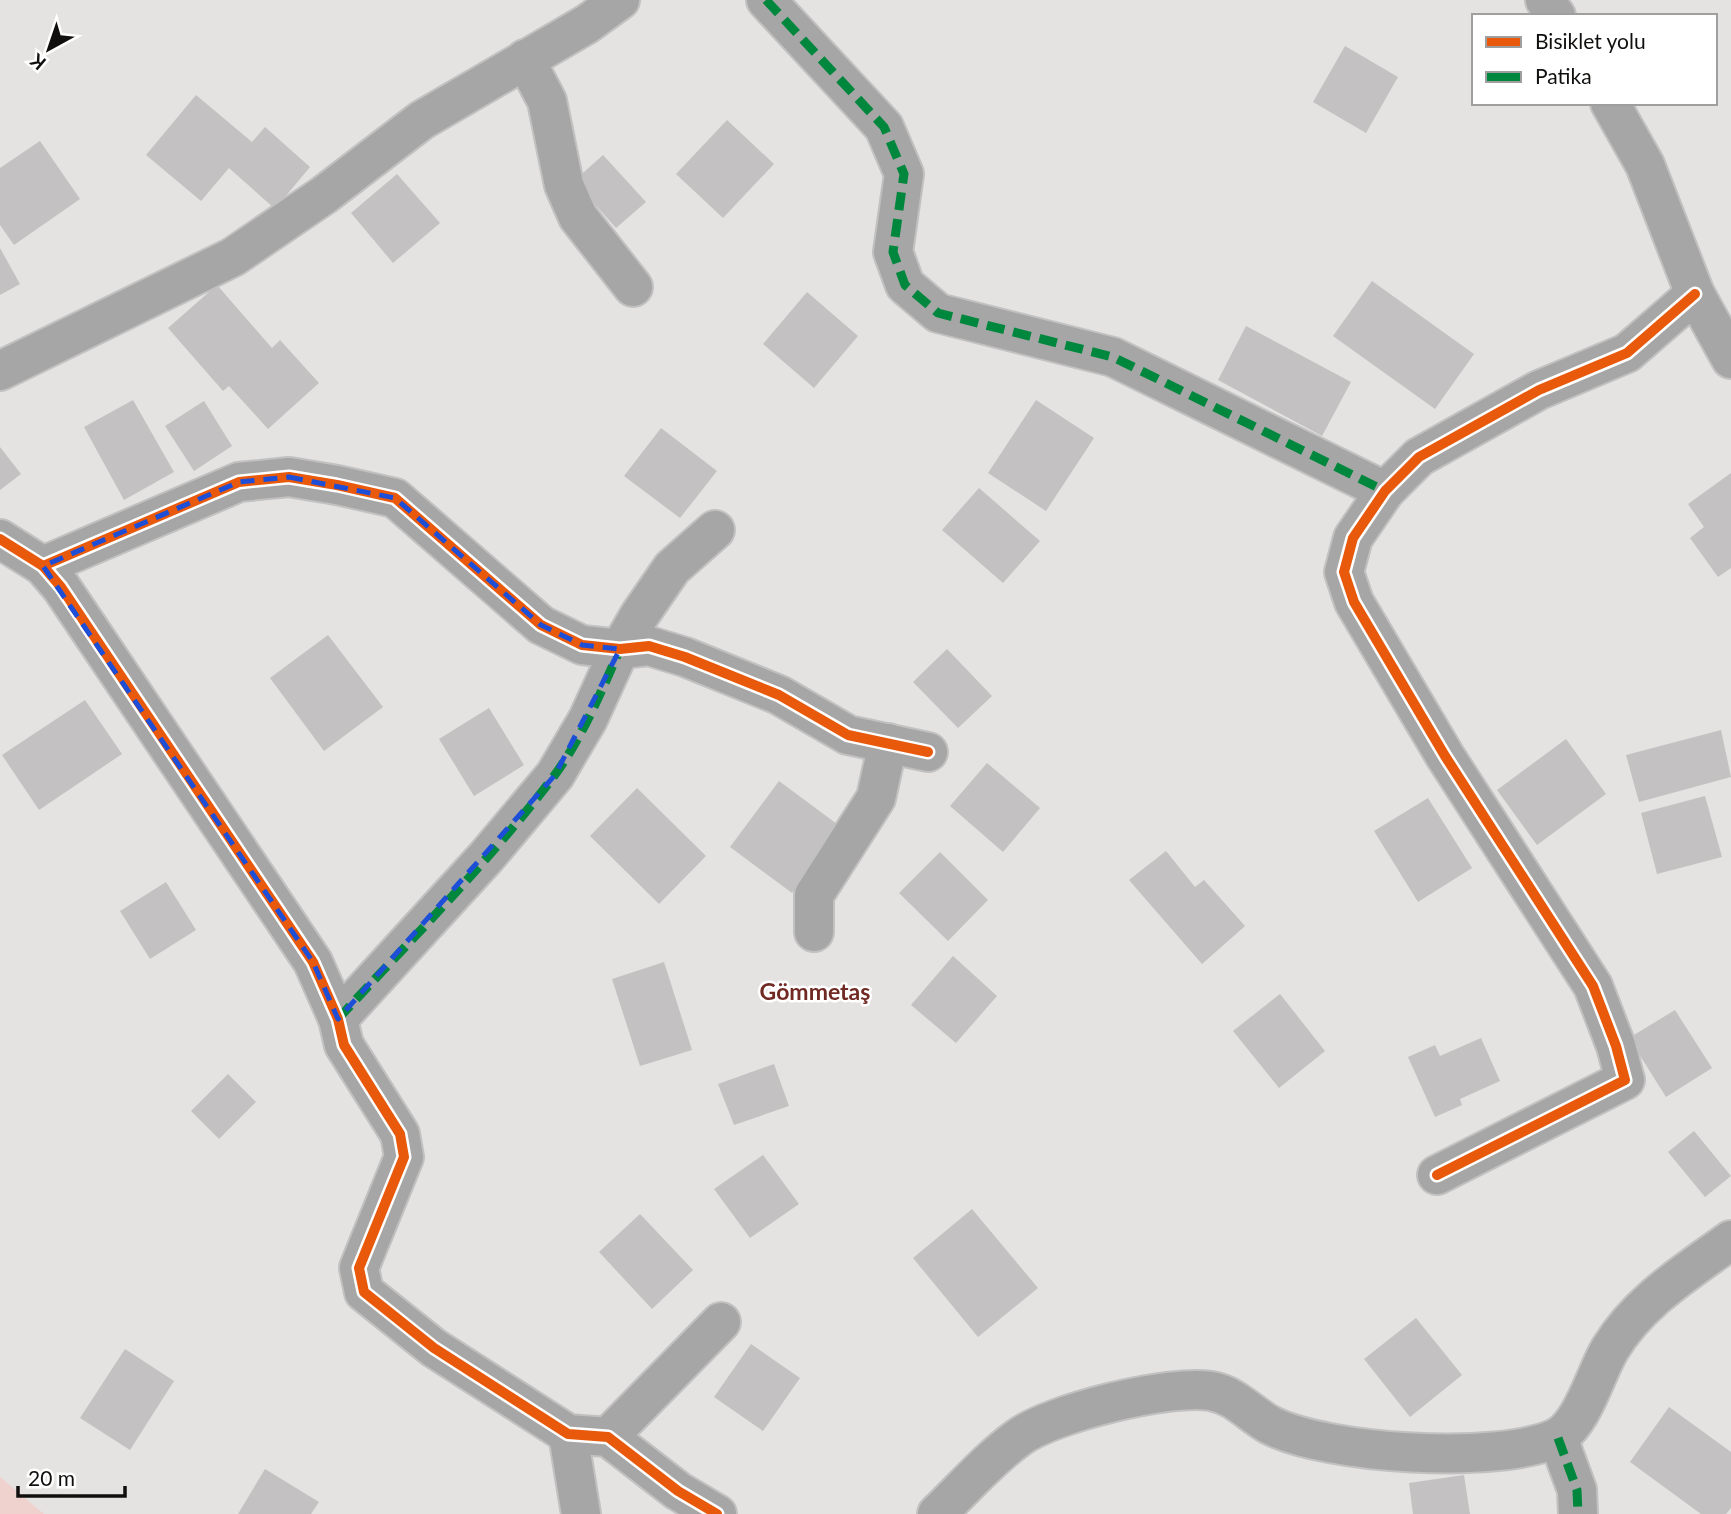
<svg xmlns="http://www.w3.org/2000/svg" width="1731" height="1514" viewBox="0 0 1731 1514" font-family="Lato,sans-serif">
<style>
.green{fill:#efd1cd}
.building{fill:#c3c1c1}
.lines{fill:none;stroke-linecap:round;stroke-linejoin:round}
.minor-casing{stroke:#c2c1c1;stroke-width:42}
.minor{stroke:#a6a6a6;stroke-width:38}
.quiet{stroke:#00873e;stroke-width:9;stroke-dasharray:18 9;stroke-linecap:butt}
.cycleway-casing{stroke:#fff;stroke-width:15}
.cycleway{stroke:#e8590c;stroke-width:10}
.marked{fill:none;stroke:#1d4ed8;stroke-width:5;stroke-dasharray:14 9;stroke-linejoin:round}
.labels{text-anchor:middle;stroke-width:5;stroke-linejoin:round;paint-order:stroke}
.quarter-label{font-size:23px;font-weight:bold;fill:#702a23;stroke:#fff}
</style>
<rect width="100%" height="100%" fill="#e5e3e2"/>
<!-- green -->
<path class="green" d="M0,1477l44,37h-44z"/>
<!-- building -->
<g class="building">
<path d="M1345,46l53,31 -32,56 -53,-31z"/>
<path d="M196,95l56,47 13,-15 45,40 -35,42 -46,-41 -28,33 -55,-46z"/>
<path d="M727,120l47,44 -51,54 -47,-44z"/>
<path d="M40,141l40,58 -66,46 -14,-20v-57z"/>
<path d="M603,155l43,47 -30,26 -42,-47z"/>
<path d="M397,174l43,49 -47,40 -42,-50z"/>
<path d="M0,248l20,36 -20,11z"/>
<path d="M1372,281l102,73 -39,55 -102,-73z"/>
<path d="M217,285l55,63 8,-8 39,43 -51,46 -39,-43 -6,5 -55,-63z"/>
<path d="M807,292l51,44 -44,52 -51,-44z"/>
<path d="M1246,326l105,56 -29,54 -104,-56z"/>
<path d="M133,400l41,72 -50,28 -40,-73z"/>
<path d="M1036,400l58,38 -48,73 -58,-38z"/>
<path d="M204,401l28,45 -38,25 -29,-45z"/>
<path d="M661,428l56,43 -37,47 -56,-42z"/>
<path d="M0,447l21,27 -21,16z"/>
<path d="M1731,473v95l-13,9 -28,-39 14,-11 -16,-23z"/>
<path d="M979,488l61,53 -37,42 -61,-53z"/>
<path d="M328,635l55,72 -59,44 -54,-73z"/>
<path d="M947,649l45,47 -34,32 -45,-46z"/>
<path d="M85,700l37,54 -83,56 -37,-55z"/>
<path d="M489,708l35,57 -50,31 -35,-57z"/>
<path d="M1721,730l10,47 -92,25 -13,-47z"/>
<path d="M1566,739l40,55 -69,51 -40,-55z"/>
<path d="M987,763l53,45 -37,44 -53,-46z"/>
<path d="M779,781l62,46 -49,66 -62,-46z"/>
<path d="M637,788l69,68 -47,48 -69,-68z"/>
<path d="M1705,796l17,61 -65,17 -16,-61z"/>
<path d="M1428,798l44,70 -54,34 -44,-71z"/>
<path d="M1166,851l29,36 9,-7 41,46 -43,38 -73,-84z"/>
<path d="M940,852l48,48 -40,41 -49,-48z"/>
<path d="M166,882l30,48 -46,29 -30,-48z"/>
<path d="M953,956l44,40 -41,47 -45,-38z"/>
<path d="M664,962l28,88 -52,16 -28,-87z"/>
<path d="M1280,994l45,57 -46,37 -46,-57z"/>
<path d="M1675,1010l37,58 -46,29 -37,-59z"/>
<path d="M1481,1038l19,43 -40,18 2,6 -27,12 -27,-60 27,-12 5,11z"/>
<path d="M774,1064l15,42 -55,19 -16,-41z"/>
<path d="M228,1074l28,28 -37,37 -28,-28z"/>
<path d="M1694,1131l37,45 -26,21 -37,-45z"/>
<path d="M763,1155l36,49 -49,34 -36,-49z"/>
<path d="M972,1209l66,79 -60,49 -65,-79z"/>
<path d="M640,1214l53,56 -41,39 -53,-57z"/>
<path d="M1416,1318l46,57 -52,42 -46,-58z"/>
<path d="M751,1344l49,34 -37,53 -49,-34z"/>
<path d="M125,1349l49,32 -44,69 -50,-32z"/>
<path d="M1669,1407l62,45v56l-5,6h-25l-71,-52z"/>
<path d="M265,1469l54,33 -8,12h-73z"/>
<path d="M1464,1475l6,39h-57l-4,-31z"/>
</g>
<g class="lines">
<defs>
<g id="minor">
<path d="M766,0l118,127 20,47 -11,78 12,33 33,28 175,44 272,134"/>
<path d="M1545,0l11,16"/>
<path d="M525,59l22,42 17,84 14,32 55,70"/>
<path d="M1610,103l35,62 50,129 36,65"/>
<path d="M0,371l233,-114 91,-62 98,-75 165,-96 33,-24"/>
<path d="M0,539l43,27 18,21 252,375 25,57 6,26 56,89 4,23 -45,111 5,24 70,56 134,86 40,3 70,54 39,23"/>
<path d="M43,566l196,-84 50,-5 48,8 58,13 146,127 41,20 38,4 29,-3 36,11 94,38 69,40 80,17"/>
<path d="M814,932v-37l62,-97 12,-55"/>
<path d="M338,1019l149,-163 68,-81 33,-56 32,-70 19,-33 33,-48 43,-38"/>
<path d="M1437,1175l188,-95 -9,-34 -23,-60 -148,-230 -91,-154 -10,-30 9,-34 32,-47 34,-34 120,-67 88,-37 68,-59"/>
<path d="M568,1434l13,80"/>
<path d="M608,1437l113,-115"/>
<path d="M1558,1438l19,52 1,24"/>
<path d="M937,1514c26,-25 51,-54 81,-76 33,-25 152,-54 193,-47 24,4 39,23 59,34 56,29 228,40 286,13 26,-12 40,-66 54,-89 29,-48 77,-77 121,-109"/>
</g>
</defs>
<!-- minor casing -->
<use href="#minor" class="minor-casing"/>
<!-- minor -->
<use href="#minor" class="minor"/>
<!-- quiet -->
<g class="quiet">
<path d="M766,0l118,127 20,47 -11,78 12,33 33,28 175,44 272,134"/>
<path d="M338,1019c73,-80 151,-157 216,-243 28,-38 47,-84 66,-127"/>
<path d="M1558,1438l19,52 1,24"/>
</g>
<defs>
<g id="cycleway">
<path d="M0,539l43,27 18,21 252,375 25,57 6,26 56,89 4,23 -45,111 5,24 70,56 134,86 40,3 70,54 39,23"/>
<path d="M43,566l196,-84 50,-5 48,8 58,13 146,127 41,20 38,4 29,-3 36,11 94,38 69,40 80,17"/>
<path d="M1437,1175l188,-95 -9,-34 -23,-60 -148,-230 -91,-154 -10,-30 9,-34 32,-47 34,-34 120,-67 88,-37 68,-59"/>
</g>
</defs>
<!-- cycleway casing -->
<use href="#cycleway" class="cycleway-casing"/>
<!-- cycleway -->
<use href="#cycleway" class="cycleway"/>
</g>
<!-- marked area -->
<path class="marked" d="M289,477l106,21 146,127 41,20 38,4 -65,126 -217,244 -25,-57 -270,-396 196,-84z"/>
<g class="labels">
<!-- quarter labels -->
<g class="quarter-label">
<text x="815" y="1000">Gömmetaş</text>
</g>
</g>
<!-- legend -->
<rect x="1472" y="14" width="245" height="91" fill="#ffffff" stroke="#9f9f9f" stroke-width="2"/>
<rect x="1486" y="37" width="35" height="10" fill="#e8590c" stroke="#9f9f9f" stroke-width="2"/>
<text x="1535" y="49" font-size="21" fill="#100f0e">Bisiklet yolu</text>
<rect x="1486" y="72" width="35" height="10" fill="#00873e" stroke="#9f9f9f" stroke-width="2"/>
<text x="1535" y="84" font-size="21" fill="#100f0e">Patika</text>
<!-- north arrow -->
<g transform="translate(49 49) rotate(220)" stroke="#ffffff" stroke-width="5" paint-order="stroke">
<path d="M0-5L12 26L0 18L-12 26Z" fill="#100f0e"/>
<text y="-10" font-size="19" font-weight="bold" text-anchor="middle" fill="#100f0e">K</text>
</g>
<!-- scale -->
<path d="M18 1486v10h107v-10" fill="none" stroke="#100f0e" stroke-width="3.5"/>
<text x="28" y="1486" font-size="21" fill="#100f0e" stroke="#ffffff" stroke-width="5" paint-order="stroke">20 m</text>
</svg>
